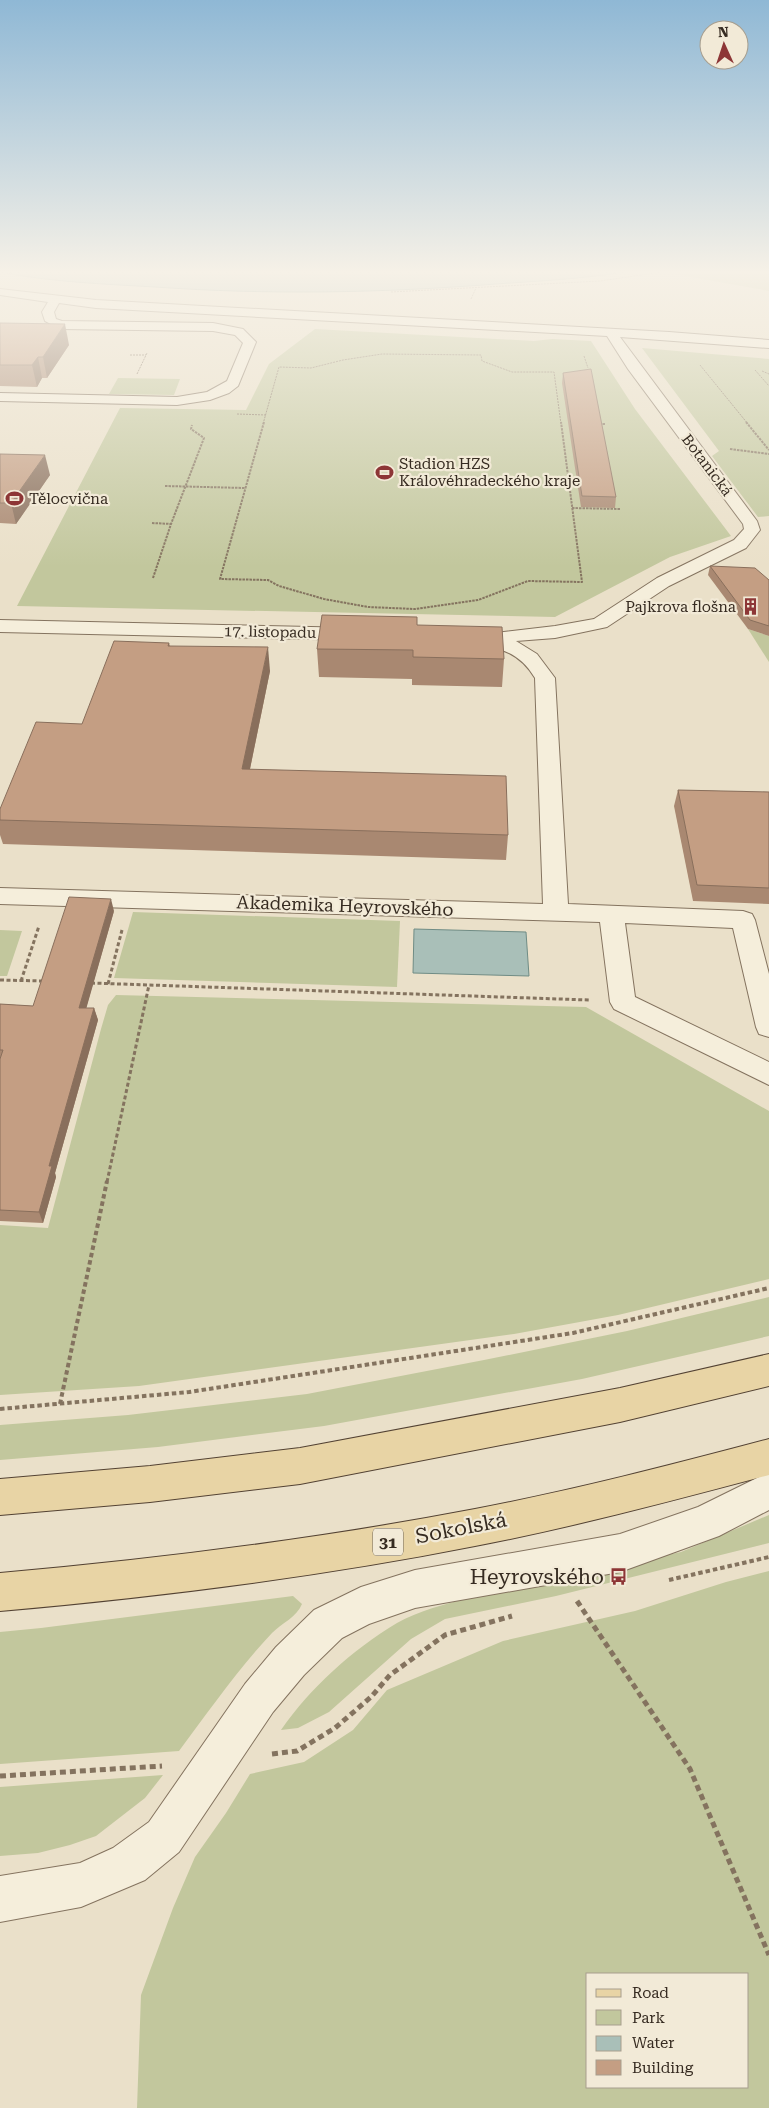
<svg xmlns="http://www.w3.org/2000/svg" width="769" height="2108" viewBox="0 0 769 2108" font-family="'Roboto Serif',serif">
<style>
.green{fill:#c2c79d;fill-rule:evenodd}
.water{fill:#a9bfb8;stroke:#708c85}
.lines{fill:none;stroke-linecap:round;stroke-linejoin:round}
.minor-casing{stroke:#84735f;stroke-width:2}
.major-casing{stroke:#534233;stroke-width:2}
.path-far4{stroke:#84735f;stroke-width:1;stroke-dasharray:2 1;stroke-linecap:butt}
.path-far3{stroke:#84735f;stroke-width:2;stroke-dasharray:2.5 1;stroke-linecap:butt}
.path-far2{stroke:#84735f;stroke-width:3;stroke-dasharray:4 2.5;stroke-linecap:butt}
.path-far1{stroke:#84735f;stroke-width:4;stroke-dasharray:4.5 3;stroke-linecap:butt}
.path{stroke:#84735f;stroke-width:5;stroke-dasharray:6 4;stroke-linecap:butt}
.minor{fill:#f5eedb;fill-rule:evenodd}
.major{fill:#e8d4a5;fill-rule:evenodd}
.wall{fill:#a98871}
.shaded-wall{fill:#896f5c}
.building{fill:#c49e83;stroke:#896f5c}
.labels{text-anchor:middle;stroke-width:4.5;stroke-linejoin:round;paint-order:stroke}
.far-poi-label{font-size:15px;fill:#362b21;stroke:#f2ead7;text-anchor:start}
.far-street-label{font-size:15px;fill:#362b21;stroke:#f2ead7}
.shield{fill:#f2ead7;stroke:#6e6458;stroke-width:1}
.shield-label{font-size:16px;font-weight:bold;fill:#362b21}
.street-label{font-size:18px;fill:#362b21;stroke:#f2ead7}
.near-street-label{font-size:21px;fill:#362b21;stroke:#f2ead7}
.near-poi-label{font-size:21px;fill:#362b21;stroke:#f2ead7;text-anchor:end}
</style>
<rect width="100%" height="100%" fill="#eae0c9"/>
<!-- green -->
<g class="green">
<path d="M663,272h106v19z"/>
<path d="M315,329l219,12 18,-2 39,2 44,68 96,127 -61,21 -115,60 -538,-11 103,-198 126,2 23,-46z"/>
<path d="M642,348l127,11v157l-11,1 -46,-61 7,-5z"/>
<path d="M118,378l62,1 -6,16 -65,-1z"/>
<path d="M748,629l21,7v26z"/>
<path d="M133,912l267,9 -3,66 -283,-9z"/>
<path d="M0,930l22,1 -15,45h-7z"/>
<path d="M116,995l470,12 183,104v168l-151,36 -104,19 -375,52 -139,9v-170l48,3 53,-199 7,-24z"/>
<path d="M769,1297v39l-187,43 -258,47 -166,21 -158,13v-35l128,-10 179,-21 177,-34 143,-29z"/>
<path d="M769,1515v28l-213,53 -111,23 -34,20 -82,73 -31,16 -17,2c30,-43 70,-79 116,-107 21,-12 48,-19 72,-25l212,-46z"/>
<path d="M769,1571v537h-632l4,-113 32,-87 22,-51 31,-44 24,-39 54,-12 49,-32 34,-40 116,-49 132,-30 91,-29zM588,1974h160v113h-160z"/>
<path d="M293,1596l9,8c-5,13 -20,19 -30,29 -34,36 -63,78 -93,118l-179,13v-132l41,-4z"/>
<path d="M163,1775l-18,23 -49,38 -26,9 -32,8 -38,3v-69z"/>
</g>
<!-- water -->
<g class="water">
<path d="M0,272h624c-42,7 -86,9 -128,12 -114,9 -228,11 -341,3 -52,-3 -104,-5 -155,-15z"/>
<path d="M414,929l112,3 3,44 -116,-3z"/>
</g>
<g class="lines">
<defs>
<g id="minor">
<path d="M0,289l96,11 573,32 100,8v8l-149,-11 137,184 3,9 -14,18 -77,38 -62,41 -52,11 -39,3 21,13 18,24 13,226 175,7 9,3 3,6 14,54v63l-10,-3 -3,-7 -23,-99 -108,-5 10,74 134,65v23l-155,-76 -4,-7 -10,-80 -600,-18v-16l543,16 -8,-226c-20,-33 -43,-29 -76,-37l-2,-4 2,-4 7,-2 21,3 68,-8 39,-7 63,-41 77,-38 10,-11 -1,-5 -115,-155 -21,-33 -511,-28 -37,-5 -5,9 2,7 6,2 151,2 30,6 13,13 -18,44 -9,7 -19,7 -33,5 -177,-4v-8l177,4 30,-5 20,-11 16,-38 -8,-8 -22,-4 -153,-2 -15,-8 -3,-9 6,-10 -48,-7z"/>
<path d="M0,620l356,8 7,2 2,4 -2,4 -7,2 -356,-8z"/>
<path d="M769,1472v38l-50,26 -99,36 -205,36 -46,16 -27,14 -38,37 -31,37 -94,140 -34,28 -64,27 -81,15v-46l80,-13 33,-15 36,-26 96,-138 31,-37 38,-37 47,-23 54,-17 205,-36 78,-27z"/>
</g>
<g id="major">
<path d="M769,1354v32l-149,36 -320,62 -150,18 -150,13v-36l150,-13 150,-18 320,-60z"/>
<path d="M769,1439v36c-98,26 -195,52 -294,71 -157,31 -316,51 -475,65v-38c159,-14 318,-34 475,-64 99,-19 196,-44 294,-70z"/>
</g>
</defs>
<!-- minor casing -->
<use href="#minor" class="minor-casing"/>
<!-- major casing -->
<use href="#major" class="major-casing"/>
<!-- path-far4 -->
<g class="path-far4">
<path d="M391,292l209,-11 62,-9"/>
<path d="M471,299l5,-11"/>
<path d="M130,355h16"/>
<path d="M584,356l4,12"/>
<path d="M700,365l48,59"/>
<path d="M755,370l14,16"/>
<path d="M762,371l7,3"/>
<path d="M137,374l10,-21"/>
<path d="M237,414l29,1"/>
<path d="M263,424l16,-57 32,1 32,-8 39,-6 99,1 1,6 30,11h42l7,52"/>
</g>
<!-- path-far3 -->
<g class="path-far3">
<path d="M264,422l-44,157 48,1 11,6 45,13 44,8 47,2 63,-9 50,-19 54,1 -21,-160"/>
<path d="M746,422l23,28"/>
<path d="M599,424h7"/>
<path d="M730,449l39,5"/>
<path d="M165,486l80,2"/>
<path d="M572,508l48,1"/>
<path d="M152,523l19,1"/>
<path d="M153,578l18,-54 33,-86 -13,-9 1,-4"/>
</g>
<!-- path-far2 -->
<g class="path-far2">
<path d="M0,980l44,1"/>
<path d="M21,981l18,-55"/>
<path d="M91,983l498,17"/>
<path d="M108,984l14,-54"/>
<path d="M107,1182l42,-197"/>
</g>
<!-- path-far1 -->
<g class="path-far1">
<path d="M60,1404l47,-223"/>
<path d="M0,1409l189,-17 384,-59 196,-45"/>
<path d="M669,1580l100,-23"/>
</g>
<!-- path -->
<g class="path">
<path d="M577,1601l113,168 79,186"/>
<path d="M272,1754l25,-3 38,-23 36,-31 19,-22 55,-40 67,-19"/>
<path d="M0,1776l162,-10"/>
</g>
<!-- minor -->
<use href="#minor" class="minor"/>
<!-- major -->
<use href="#major" class="major"/>
</g>
<!-- wall -->
<g class="wall">
<path d="M0,323l69,22 -22,33h-5l-5,9 -37,-1z"/>
<path d="M563,373l53,124 -1,11 -34,-1 -19,-124z"/>
<path d="M0,454l50,21 -34,49 -16,-1z"/>
<path d="M710,566l59,14v56l-21,-7 -40,-54z"/>
<path d="M417,625l87,34 -2,28 -90,-2v-6l-93,-2 -2,-28z"/>
<path d="M169,643l1,3 100,25 -20,98 258,66 -2,25 -503,-16 -3,-9v-26l82,-85z"/>
<path d="M678,790l91,2v112l-76,-3 -19,-95z"/>
<path d="M114,911l-28,97h8l4,12 -43,153 1,4 -13,46 -43,-2v-217l33,2z"/>
</g>
<!-- shaded-wall -->
<g class="shaded-wall">
<path d="M65,324l4,21 -22,33 -4,-21z"/>
<path d="M38,357l4,21 -5,9 -5,-22z"/>
<path d="M45,455l5,20 -34,49 -5,-21z"/>
<path d="M268,647l2,24 -25,122 -3,-24z"/>
<path d="M111,899l3,12 -31,109 -4,-12z"/>
<path d="M94,1008l4,12 -43,153 1,4 -13,46 -4,-11 10,-46z"/>
</g>
<!-- building -->
<g class="building">
<path d="M0,323l65,1 -22,33h-5l-6,8h-32z"/>
<path d="M591,369l25,128 -34,-1 -19,-123z"/>
<path d="M0,454l45,1 -34,48h-11z"/>
<path d="M710,566l45,2 14,12v46l-19,-6z"/>
<path d="M322,615l95,2v8l85,2 2,32 -91,-2v-7l-96,-1z"/>
<path d="M114,641l55,2 -1,3 100,1 -26,122 264,7 2,59 -508,-15v-11l36,-87 46,2z"/>
<path d="M678,790l91,2v96l-72,-3z"/>
<path d="M69,897l42,2 -32,109h15l-45,158h3l-13,46 -39,-2v-151l3,-9h-3v-46l33,2z"/>
</g>
<!-- sky -->
<linearGradient id="sky" x2="0" y2="1"><stop stop-color="#8fb8d5"/><stop offset="0.48" stop-color="#f6f1e7"/><stop offset="1" stop-color="#f6f1e7" stop-opacity="0"/></linearGradient>
<rect width="769" height="567" fill="url(#sky)"/>
<!-- icons -->
<defs>
<symbol id="stadium-bare" viewBox="-9 -9 18 18"><path d="M0-5a6.5 5 0 1 0 0 10a6.5 5 0 1 0 0-10ZM-3.5-1.8h7v3.6h-7Z" fill="#8d3636" stroke="#f2ead7" stroke-width="2.5" paint-order="stroke"/></symbol>
<symbol id="building-bare" viewBox="-9 -9 18 18"><path d="M-4-6H4V6H1V3H-1V6H-4ZM-2.5-4.3h1.7v1.8h-1.7ZM.8-4.3h1.7v1.8H.8ZM-2.5-1h1.7V.8h-1.7ZM.8-1h1.7V.8H.8Z" fill="#8d3636" stroke="#f2ead7" stroke-width="2.5" paint-order="stroke"/></symbol>
<symbol id="bus-bare" viewBox="-9 -9 18 18"><path d="M-5-6H5V4H4V6H2V4H-2V6H-4V4H-5ZM-3.5-4V0h7V-4ZM-3.5 1.2v1.5H-2V1.2ZM2 1.2v1.5H3.5V1.2Z" fill="#8d3636" stroke="#f2ead7" stroke-width="2.5" paint-order="stroke"/></symbol>
</defs>
<g fill-rule="evenodd">
<use href="#stadium-bare" x="372" y="460" width="25" height="25"/>
<use href="#stadium-bare" x="2" y="486" width="25" height="25"/>
<use href="#building-bare" x="738" y="594" width="25" height="25"/>
<use href="#bus-bare" x="606" y="1564" width="25" height="25"/>
</g>
<g class="labels">
<!-- far-poi labels -->
<g class="far-poi-label">
<text x="399" y="469">Stadion HZS<tspan x="399" dy="17">Královéhradeckého kraje</tspan></text>
<text x="29" y="504">Tělocvična</text>
<text x="736" y="612" text-anchor="end">Pajkrova flošna</text>
</g>
<!-- far-street labels -->
<g class="far-street-label">
<text transform="translate(707 465) rotate(53)" y="5">Botanická</text>
<text transform="translate(270 632) rotate(1)" y="5">17. listopadu</text>
</g>
<!-- shield labels -->
<rect class="shield" x="373" y="1528.5" width="30" height="27" rx="4"/>
<g class="shield-label">
<text x="388" y="1548">31</text>
</g>
<!-- street labels -->
<g class="street-label">
<text transform="translate(345 906) rotate(2)" y="6">Akademika Heyrovského</text>
</g>
<!-- near-street labels -->
<g class="near-street-label">
<text transform="translate(461 1528) rotate(-11)" y="7">Sokolská</text>
</g>
<!-- near-poi labels -->
<g class="near-poi-label">
<text x="604" y="1584">Heyrovského</text>
</g>
</g>
<!-- legend -->
<rect x="586" y="1973" width="162" height="115" fill="#f2ead7" stroke="#a79e8e"/>
<rect x="596" y="1989" width="25" height="8" fill="#e8d4a5" stroke="#a79e8e"/>
<text x="632" y="1998" font-size="15" fill="#362b21">Road</text>
<rect x="596" y="2010" width="25" height="15" fill="#c2c79d" stroke="#a79e8e"/>
<text x="632" y="2023" font-size="15" fill="#362b21">Park</text>
<rect x="596" y="2036" width="25" height="15" fill="#a9bfb8" stroke="#a79e8e"/>
<text x="632" y="2048" font-size="15" fill="#362b21">Water</text>
<rect x="596" y="2060" width="25" height="15" fill="#c49e83" stroke="#a79e8e"/>
<text x="632" y="2073" font-size="15" fill="#362b21">Building</text>
<!-- north arrow -->
<g transform="translate(724 45) rotate(357)"><circle r="24" fill="#f2ead7" stroke="#a79e8e"/>
<path d="M0-4L9 19L0 12L-9 19Z" fill="#8d3636"/>
<text y="-8" font-size="14" font-weight="bold" text-anchor="middle" fill="#362b21">N</text>
</g>
</svg>
